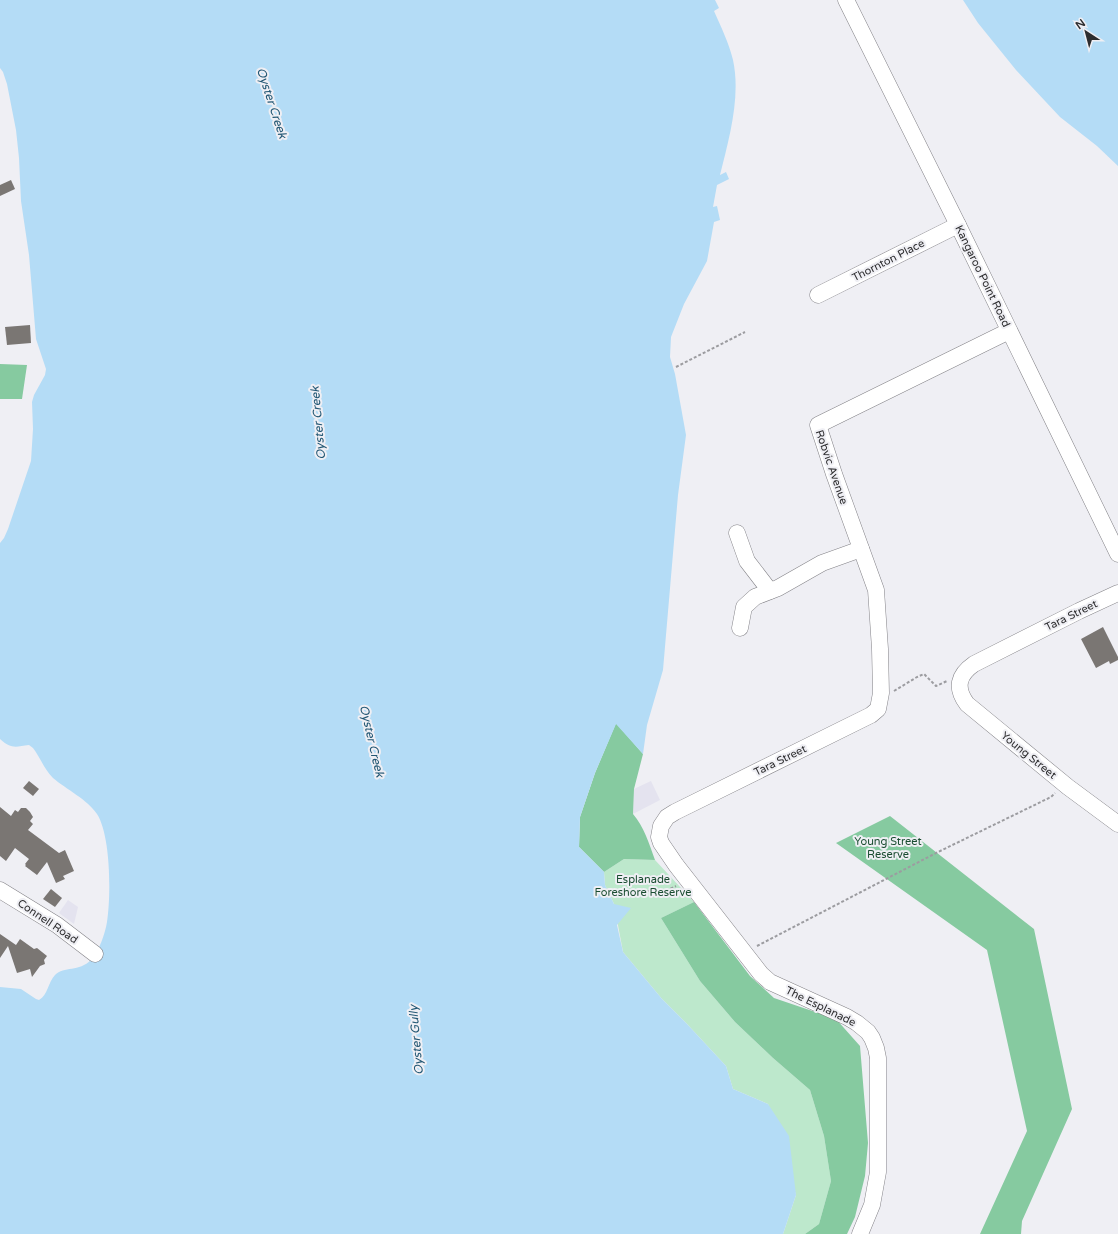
<svg xmlns="http://www.w3.org/2000/svg" width="1118" height="1234" viewBox="0 0 1118 1234" font-family="'Varela Round',sans-serif">
<style>
.built{fill:#e4e3ef}
.green{fill:#bde8cc}
.forest{fill:#86caa0}
.water{fill:#b4dcf6}
.building{fill:#7a7673}
.lines{fill:none;stroke-linecap:round;stroke-linejoin:round}
.minor-casing{stroke:#838287;stroke-width:17}
.path{stroke:#9c9ca0;stroke-width:2;stroke-dasharray:3 2;stroke-linecap:butt}
.minor{stroke:#fff;stroke-width:16}
.labels{text-anchor:middle;stroke-width:4;stroke-linejoin:round;paint-order:stroke}
.street-label{font-size:11px;fill:#2d2d2f;stroke:#efeff4}
.park-label{font-size:11px;fill:#1a4d31;stroke:#efeff4}
.water-label{font-size:12px;font-style:italic;fill:#225774;stroke:#efeff4}
</style>
<rect width="100%" height="100%" fill="#efeff4"/>
<!-- built -->
<g class="built">
<path d="M651,781l9,19 -27,14 1,-25z"/>
<path d="M68,900l10,7 -4,17 -15,-11z"/>
</g>
<!-- green -->
<path class="green" d="M624,859l31,1 39,42 -33,16 39,63 35,41 38,36 37,32 14,46 7,45 -12,43 -14,10h-22l13,-39 -28,-91 -35,-15 -7,-23 -39,-42 -25,-25 -39,-47 -9,-48 -9,-19 -1,-13z"/>
<!-- forest -->
<g class="forest">
<path d="M0,364l27,1 -5,34h-22z"/>
<path d="M616,723l27,31 -9,35 -1,25c11,13 16,29 22,46l-31,-1 -20,13 -25,-25 1,-30 15,-44z"/>
<path d="M890,816l144,113 38,180 -50,112 -1,13h-41l47,-103 -40,-181 -151,-107z"/>
<path d="M694,902l56,74 24,22 62,21 24,27 8,97 -3,33 -10,41 -8,17h-42l14,-10 12,-43 -7,-45 -14,-46 -37,-32 -38,-36 -35,-41 -39,-63z"/>
</g>
<!-- water -->
<g class="water">
<path d="M0,0h715l4,8 -5,3c7,16 15,32 19,49 8,37 -4,79 -13,115l6,-3 3,7 -12,6 -4,22 4,-1 3,14 -6,2 -7,39 -23,43 -13,33 -1,20 5,17 11,61 -8,60 -15,175 -16,55 -4,29 -27,-30 -21,49 -15,44 -1,30 25,25 1,13 9,19 17,4 -14,17 6,27 39,47 25,25 39,42 7,23 35,15 21,32 7,59 -13,39h-783v-247l21,2 15,10 3,1c9,-5 9,-18 16,-25 9,-9 24,-3 36,-15 8,-9 14,-26 16,-38 4,-26 4,-86 -10,-108 -9,-14 -31,-25 -44,-36 -9,-9 -13,-21 -20,-30l-4,-3c-14,2 -18,4 -29,-6v-196l4,-5 4,-9 23,-68 2,-32 -1,-27 2,-7 11,-20 1,-6 -10,-30 -7,-84 -8,-54 -2,-43 -3,-28 -9,-46 -4,-12 -3,-4z"/>
<path d="M963,0h155v166l-21,-20 -37,-29 -44,-47 -38,-47z"/>
</g>
<!-- building -->
<g class="building">
<path d="M11,180l4,9 -15,7v-11z"/>
<path d="M30,325l1,18 -24,2 -2,-18z"/>
<path d="M1103,627l15,30v3l-8,4 -1,-3 -13,7 -15,-29z"/>
<path d="M29,781l10,8 -6,7 -10,-8z"/>
<path d="M0,807l11,9 4,-6 3,2 3,-4h5l4,4 3,5 -3,4 3,3 -5,6 31,23 6,-3 9,21 -11,5 2,3 -9,4 -9,-21 -10,13 -12,-9 1,-1 -1,-1 4,-5 -14,-11 -9,13 -6,-5z"/>
<path d="M51,889l11,9 -7,9 -12,-8z"/>
<path d="M0,934l16,11 4,-6 14,10 3,-1 10,8 -3,4 1,4 -5,2 -8,11 -2,-8 -13,4 -9,-27 -8,12z"/>
</g>
<g class="lines">
<defs>
<g id="minor">
<path d="M846,0l112,225 160,329"/>
<path d="M818,295l140,-70"/>
<path d="M737,533l10,28 23,30"/>
<path d="M1118,593l-39,18 -105,53c-16,11 -19,24 -7,40l101,83 50,37"/>
<path d="M740,628l4,-21 11,-10 23,-9 44,-25 39,-14"/>
<path d="M0,890l57,35 38,29"/>
<path d="M860,1234l12,-29 6,-33v-114l-2,-10 -4,-10 -4,-6 -11,-9 -10,-6 -77,-35 -9,-8 -85,-109 -15,-22 -2,-6 2,-11 6,-9 8,-5 196,-97 7,-6 3,-16 -1,-44 -4,-59 -42,-116 -16,-49 191,-94"/>
</g>
</defs>
<!-- minor casing -->
<use href="#minor" class="minor-casing"/>
<!-- path -->
<g class="path">
<path d="M676,367l69,-35"/>
<path d="M894,691l23,-14 7,-3 12,12 11,-5"/>
<path d="M641,891h25l10,-5"/>
<path d="M757,946l181,-94 113,-55 4,-4"/>
</g>
<!-- minor -->
<use href="#minor" class="minor"/>
</g>
<g class="labels">
<!-- street labels -->
<g class="street-label">
<text transform="translate(888 260) rotate(-27)" y="4">Thornton Place</text>
<text transform="translate(983 276) rotate(64)" y="4">Kangaroo Point Road</text>
<text transform="translate(832 467) rotate(71)" y="4">Robvic Avenue</text>
<text transform="translate(1071 615) rotate(-26)" y="4">Tara Street</text>
<text transform="translate(1029 755) rotate(39)" y="4">Young Street</text>
<text transform="translate(780 760) rotate(-26)" y="4">Tara Street</text>
<text transform="translate(48 921) rotate(34)" y="4">Connell Road</text>
<text transform="translate(821 1006) rotate(26)" y="4">The Esplanade</text>
</g>
<!-- park labels -->
<g class="park-label">
<text x="888" y="845">Young Street<tspan x="888" dy="13">Reserve</tspan></text>
<text x="643" y="883">Esplanade<tspan x="643" dy="13">Foreshore Reserve</tspan></text>
</g>
<!-- water labels -->
<g class="water-label">
<text transform="translate(272 103) rotate(72)" y="4">Oyster Creek</text>
<text transform="translate(318 423) rotate(-95)" y="4">Oyster Creek</text>
<text transform="translate(372 741) rotate(77)" y="4">Oyster Creek</text>
<text transform="translate(416 1040) rotate(-95)" y="4">Oyster Gully</text>
</g>
</g>
<!-- north arrow -->
<g transform="translate(1086 32) rotate(324)" stroke="#efeff4" stroke-width="3" paint-order="stroke">
<path d="M0-3L7 15L0 10L-7 15Z" fill="#2d2d2f"/>
<text y="-6" font-size="11" font-weight="bold" text-anchor="middle" fill="#2d2d2f">N</text>
</g>
</svg>
